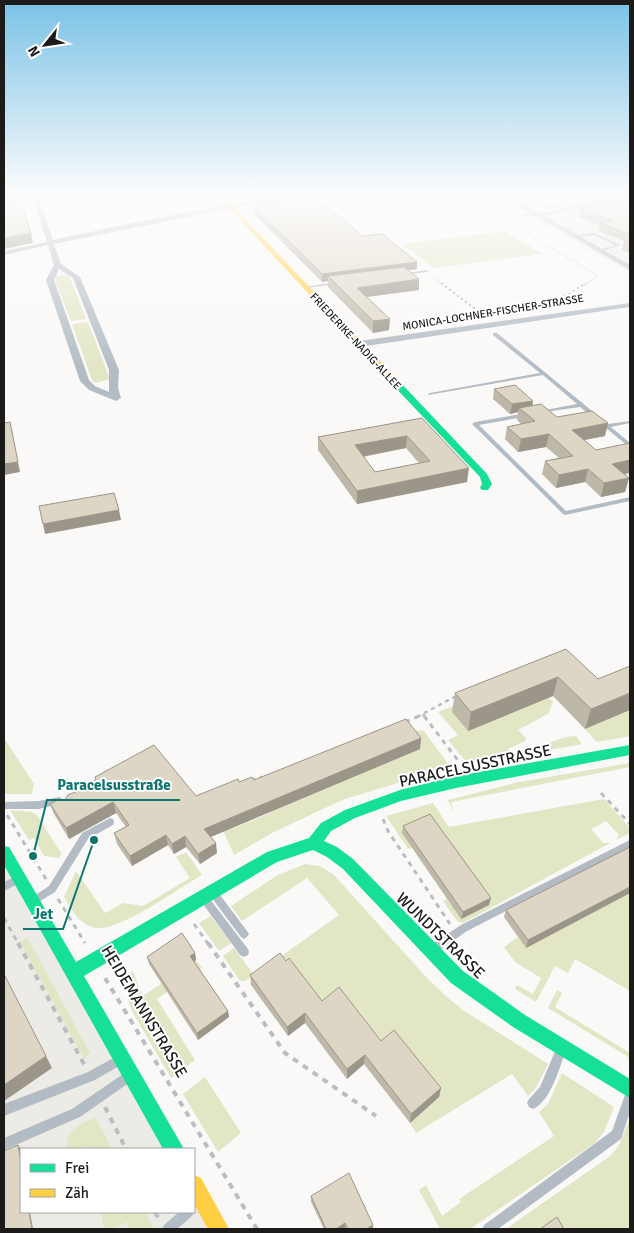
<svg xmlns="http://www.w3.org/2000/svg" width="634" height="1233" viewBox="0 0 634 1233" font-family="Signika,sans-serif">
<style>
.built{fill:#edebe5}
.green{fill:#e3e6c5}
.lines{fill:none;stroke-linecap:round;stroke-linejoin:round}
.path-far4{stroke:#b8bec2;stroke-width:1;stroke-dasharray:2 2;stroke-linecap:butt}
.path-far3{stroke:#b8bec2;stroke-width:2;stroke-dasharray:2.5 2.5;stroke-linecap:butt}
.path-far2{stroke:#b8bec2;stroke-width:2.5;stroke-dasharray:4 4;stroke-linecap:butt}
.path-far1{stroke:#b8bec2;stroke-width:3;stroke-dasharray:5 5;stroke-linecap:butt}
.path{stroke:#b8bec2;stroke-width:4;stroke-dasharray:6 6;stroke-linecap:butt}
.lane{fill:#b3bcc4;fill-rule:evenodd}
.street{fill:#b3bcc4;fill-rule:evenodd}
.fast{fill:#16e098;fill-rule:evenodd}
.slow{fill:#ffcf43;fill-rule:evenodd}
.wall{fill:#beb8a9;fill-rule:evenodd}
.shaded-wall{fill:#9b9689}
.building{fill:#ddd6c4;stroke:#9b9689;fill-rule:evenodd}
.labels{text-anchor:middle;stroke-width:4;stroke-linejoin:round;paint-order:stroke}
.far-street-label{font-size:11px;fill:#1c1b1a;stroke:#fff}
.near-street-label{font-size:16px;fill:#1c1b1a;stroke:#fff}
.leader{fill:none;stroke:#0f766e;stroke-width:2}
.callout-dot{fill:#0f766e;stroke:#fff;stroke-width:2}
.callout-label{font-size:15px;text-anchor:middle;font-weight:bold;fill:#0f766e;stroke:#fff;stroke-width:4;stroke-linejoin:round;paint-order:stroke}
</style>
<rect width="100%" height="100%" fill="#faf9f8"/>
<!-- built -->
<g class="built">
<path d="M495,196h135v77l-102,-58z"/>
<path d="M4,857l163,292h-146v63h173v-16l19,33h-209z"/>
</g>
<!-- green -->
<g class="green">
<path d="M505,231l37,23 -108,14 -32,-24z"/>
<path d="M67,275l3,3 16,41 -15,2 -16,-41 1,-4z"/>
<path d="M88,322l22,57 -15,4 -3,-3 -20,-56z"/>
<path d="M549,698l4,4 -5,12 -30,16 8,8 -1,3 -17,8 3,6 -45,7 -18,-22 10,-5 -20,-23 22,-9z"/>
<path d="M630,709v27l-33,6 -12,-13z"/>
<path d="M405,729l19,2 25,34 -2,3 -105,32 -70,33 -38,22 -11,-25 11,-2 34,-14z"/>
<path d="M576,736l6,8 -55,10 -3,-2 41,-15z"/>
<path d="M4,738l30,46 -2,10h-28z"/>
<path d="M630,763v4l-179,35 3,11 -6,-13 71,-18z"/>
<path d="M604,799l26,29v5l-14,7 3,-5 -13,-14 -15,8 12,14h7l-147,80 -6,-2 -14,-20 4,-2 14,20 -49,-71 -4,1 -22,-33 47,-13 16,24z"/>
<path d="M10,810l22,2 5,3 24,38 -1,5 -16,-2 -10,-18 -5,2z"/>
<path d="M186,852l16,23c-23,13 -81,56 -106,53 -16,-2 -25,-19 -32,-31l12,-26 29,42 18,-10 20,3 47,-28 -14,-21z"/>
<path d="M305,864l15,2 14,9 93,103 19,18 17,14 85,54 -12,24 -8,8 -16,-22 -96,59 -6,-10 29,-26 -173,-130 73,-52 -32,-37 -65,43 -11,-15 45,-30z"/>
<path d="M630,892v99l-55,-32 -7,14 -13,-7 -19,36 -21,-13 2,-4 16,9 8,-16 -26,-16 -11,-15 14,-10 8,10z"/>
<path d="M211,916l20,27 -12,8 -20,-28z"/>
<path d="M27,937l63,116 -6,6 -64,-117z"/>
<path d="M234,948l20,27 -9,6h-5l-17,-25z"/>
<path d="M196,960l6,8 -45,31 38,61 -24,18 -38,-65c-8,-16 -6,-27 -1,-43 5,9 6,17 11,26z"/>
<path d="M557,990l5,3 -7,14 75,46v5l-82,-50z"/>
<path d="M562,1073l52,34 -10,25 -9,11 -125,86h-30l-21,-39 7,-5 16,31 19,-14 -2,-3 95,-63 -15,-24 9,-8z"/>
<path d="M205,1077l36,56 -23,19 -35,-58z"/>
<path d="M95,1117l17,32h-24l-1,-2 -20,2c-2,-20 12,-23 28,-32z"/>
<path d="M630,1118v111h-124l104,-73 8,-9z"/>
<path d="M101,1212h44l9,17h-25l-2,-7 -15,7h-8z"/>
</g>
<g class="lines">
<!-- path-far4 -->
<g class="path-far4">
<path d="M326,196l52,40"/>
<path d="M314,198l11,-2"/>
<path d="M522,224l10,7 -3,4 69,41 -14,9"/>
<path d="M433,277l10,8"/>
</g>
<!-- path-far3 -->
<g class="path-far3">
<path d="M441,283l43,33"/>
<path d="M569,304l-9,-5 26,-16"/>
</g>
<!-- path-far2 -->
<g class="path-far2">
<path d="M423,714l2,3"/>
<path d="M417,717l39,-21"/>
</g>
<!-- path-far1 -->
<g class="path-far1">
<path d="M424,716l36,47"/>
<path d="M405,722l14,-6"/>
<path d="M251,781l11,-4"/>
<path d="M601,793l29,31"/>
<path d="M7,815l39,64"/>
<path d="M383,819l5,12 62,93"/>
<path d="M58,899l27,44"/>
<path d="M4,918l15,27"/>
<path d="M194,924l15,21"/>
</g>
<!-- path -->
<g class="path">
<path d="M18,943l67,123"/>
<path d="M208,943l77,110 91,63"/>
<path d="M105,978l152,251"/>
<path d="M105,1107l21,42"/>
<path d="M155,1212l4,7"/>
</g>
<!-- lane -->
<g class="lane">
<path d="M545,196h4l19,6v2l28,-8h5l-28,8 -20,4 -11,-1 -18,-5 -14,-2h11l25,6 21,-2z"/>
<path d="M536,213l1,2 -13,1 -2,-1z"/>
<path d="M594,233l25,11 1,1 -19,7 -1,-2 15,-5 -21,-10 -20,2 -2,-1z"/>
<path d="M426,270l2,1 -1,1 -24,3 -2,-1z"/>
<path d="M335,282h1v2l-30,4 -2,-1z"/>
<path d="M493,333h4l111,91 22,-3v2l-19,4 19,16v4l-2,-1 -48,-39 -42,6v-2h2l37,-7 -34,-29 -115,20v-1l2,-1 110,-20 -47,-38z"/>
<path d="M527,413l2,1v2l-50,9 87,86 64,-14v4l-65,14 -2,-1 -91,-90 3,-2z"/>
<path d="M59,797l7,4 1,2 -1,2 -3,2 -5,-3 -19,5h-35v-7l35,-1z"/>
<path d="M110,818l3,1 1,3 -1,3 -25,14 -33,53 -18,11 -3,-1 -2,-3 2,-3 15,-10 33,-53z"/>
<path d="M630,840v8l-163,83 -27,19 -4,2 -4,-2 -1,-3 1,-3 29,-19z"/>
<path d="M17,876l3,1 2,3 -2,3 -16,8v-9z"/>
<path d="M214,890l3,1 30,40 2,3 -2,3 -3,2 -3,-2 -30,-40 -2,-3 2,-3z"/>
<path d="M206,897l3,1 39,51 1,3 -1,3 -4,2 -4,-2 -37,-51 -2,-3 2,-3z"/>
<path d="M560,1048l4,1 1,4c-6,16 -15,49 -32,56l-4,-2 -2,-4 2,-4 11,-12 16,-38z"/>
<path d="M117,1056l4,1 1,4 -1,4 -26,15 -91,36v-12l84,-32z"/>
<path d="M126,1072l4,2 2,4 -2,4 -50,35 -76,33v-12l68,-29z"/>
<path d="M630,1090v22l-9,27 -123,90h-16l2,-4 128,-94 14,-39z"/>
<path d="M194,1211v1l-2,4 -15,13h-15l2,-4 15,-13z"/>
</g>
<!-- street -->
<g class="street">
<path d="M32,196h6l15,44 93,-20 133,-24h13l-238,48 7,20 19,13 39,93 -1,18 3,10 -5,3 -27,-11 -9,-9 -34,-101 8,-15 -6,-20 -44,10v-4l43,-9zM59,269l14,9 36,92v22l-14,-6 -6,-6 -35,-100z"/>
<path d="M502,196h7l31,18 76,-18h11l-82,20 85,49v5z"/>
<path d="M630,303v4l-271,40 -4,-3 4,-3z"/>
</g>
<!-- fast -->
<g class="fast">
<path d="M392,380h6l89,94 5,10 -4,6h-6l-2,-2 2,-4 -2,-7 -88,-93z"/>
<path d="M630,745v10l-174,33 -55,13 -46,17 -24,13 -7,10 13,6 16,12 110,112 62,44 105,64v19l-117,-71 -62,-44 -108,-114 -16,-12 -14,-7 -36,12 -193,114 100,173h-21l-159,-284v-19l5,1 67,115 191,-110 42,-14 12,-15 24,-13 55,-20 56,-14z"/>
</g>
<!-- slow -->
<g class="slow">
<path d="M218,196h5l175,184v4h-6z"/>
<path d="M194,1175l7,3 28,51h-21l-14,-25z"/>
</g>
</g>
<!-- wall -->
<g class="wall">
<path d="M563,196h26l-14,4z"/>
<path d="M602,196h28v57l-8,-3 2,-9 -26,-10 2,-6 -22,-8 2,-8 22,-5 1,-7h-1z"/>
<path d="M253,206l110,30 54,26v7l-9,1 11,20 -52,7 22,33 -16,3 -45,-46v-6l-6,1 -69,-69z"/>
<path d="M494,389l39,16 24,12 48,19 -21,4 45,38 -4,14 -24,5 -16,-15 -29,6 -14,-14 3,-13 14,-3 -13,-11 -28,5 -13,-13 2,-12 14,-3 -4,-4 1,-8 -8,2 -17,-15z"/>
<path d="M422,418l45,64 -110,22 -39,-54v-13zM406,448l13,15 -44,9 -12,-15z"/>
<path d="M566,649l32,30 32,-13 -45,63 -32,-33 -85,35 -16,-19 3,-19z"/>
<path d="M421,738l-1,11 -210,88 7,16 -17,11 -14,-17 -12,7 -6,-9 -36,21 -15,-22 -3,-11 12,-6 -10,-14 -47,26 -15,-25 -4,-10 15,-4 25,-14 6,-6 -1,-3 101,19 43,-14 15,-2z"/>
<path d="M403,826l86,79 -28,14 -59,-86z"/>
<path d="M630,847v46l-104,55 -22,-31 2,-7z"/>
<path d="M195,953l1,7 -2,1 34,50 1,6 -31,23 -49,-76 -2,-7z"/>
<path d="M250,975l72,26 59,40 60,47 -2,9 -29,26 -46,-59 -17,15 -42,-56 -17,13 -37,-51z"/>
<path d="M311,1196l62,33h-28v-1l-1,1h-20l-13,-27z"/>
</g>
<!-- shaded-wall -->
<g class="shaded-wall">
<path d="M575,196h14l-14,4z"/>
<path d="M602,196h28v4l-28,4 1,-7h-1z"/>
<path d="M31,233l2,10 -29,6v-11z"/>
<path d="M417,262v7l-85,12 -4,-5v5l-6,1v-8z"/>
<path d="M419,279v11l-62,8v-10z"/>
<path d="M390,319l-1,11 -16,3v-12z"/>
<path d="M533,401l-1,9 -13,-2 -1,4 -8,2 2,-10z"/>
<path d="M10,422l10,50 -16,3v-11z"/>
<path d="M608,423l-3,13 -36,7 3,-13z"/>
<path d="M549,434l-3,13 -28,5 3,-13z"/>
<path d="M407,436l-1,12 -52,10 1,-13z"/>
<path d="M630,460v13l-21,4 3,-13z"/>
<path d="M469,468l-2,14 -110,22v-13z"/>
<path d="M588,469l-3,13 -29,6 3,-13z"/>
<path d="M629,478l-4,14 -24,5 3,-14z"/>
<path d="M119,510l2,10 -76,14 -2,-10z"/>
<path d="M558,677l-5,19 -85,35 3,-19z"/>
<path d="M630,693v17l-45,19 6,-20z"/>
<path d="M421,738l-1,11 -214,90 -2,-10z"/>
<path d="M113,802l3,11 -47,26 -3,-11z"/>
<path d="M166,835l2,10 -36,21 -2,-10z"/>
<path d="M185,836l1,11 -12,7 -2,-10z"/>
<path d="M216,843l1,10 -17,11 -2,-10z"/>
<path d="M630,887v6l-104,55 2,-8z"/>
<path d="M491,898l-2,7 -28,14 2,-7z"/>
<path d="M195,953l1,7 -4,3 -2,-7z"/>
<path d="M228,1011l1,6 -31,23 -1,-7z"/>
<path d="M305,1013v10l-17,13 -1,-9z"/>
<path d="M365,1055l-1,9 -17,15v-10z"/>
<path d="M46,1056l6,12 -48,33v-16z"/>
<path d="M441,1088l-2,9 -29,26 1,-9z"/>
<path d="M18,1145l2,3 1,5v9z"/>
<path d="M29,1212h1l3,17h-1z"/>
<path d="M345,1223v5l-1,1h-8z"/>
<path d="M373,1225v4h-7z"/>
</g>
<!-- building -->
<g class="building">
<path d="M303,196h11l49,40 19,-2 35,28 -95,12 -69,-68z"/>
<path d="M630,199v36l-30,-12 12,-2 -32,-12z"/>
<path d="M20,200l11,33 -27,5v-37z"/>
<path d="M630,240v4l-6,-3z"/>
<path d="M404,267l15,12 -62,9 33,31 -17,2 -45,-45z"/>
<path d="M515,385l18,16 -21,3 -18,-15z"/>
<path d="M541,404l16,13 35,-6 16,12 -36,7 24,20 34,-7v17l-18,4 17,14 -25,5 -16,-14 -29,6 -14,-14 28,-5 -24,-22 -28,5 -14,-12 28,-6 -16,-13z"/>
<path d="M422,418l47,50 -112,23 -39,-54zM407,436l23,25 -55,11 -20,-27z"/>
<path d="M10,422l8,40 -14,2v-41z"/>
<path d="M114,493l5,17 -76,14 -4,-18z"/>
<path d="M566,649l32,30 32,-13v27l-39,16 -33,-32 -87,35 -16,-19z"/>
<path d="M406,719l15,19 -217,91 12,14 -18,11 -13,-18 -13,8 -6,-9 -36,21 -16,-23 15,-8 -16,-23 -47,26 -16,-24 9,-5 6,1 3,-5 22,-9 6,-7 -1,-2 59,-32 42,51 42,-17 1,3 13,-5 2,3z"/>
<path d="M430,814l61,84 -28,14 -60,-86z"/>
<path d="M630,847v40l-102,53 -22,-30z"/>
<path d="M182,933l13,20 -5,3 38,55 -31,22 -50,-76z"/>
<path d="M280,953l6,8 3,-3 33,43 17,-14 42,54 13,-11 47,58 -30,26 -46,-59 -18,14 -42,-56 -18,14 -37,-52z"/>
<path d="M4,974l42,82 -42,29z"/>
<path d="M18,1145l3,17v50h8l3,17h-28v-78z"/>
<path d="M349,1173l24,52 -7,4h-18l-3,-6 -9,6h-10l-15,-33z"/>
<path d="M557,1217l7,12h-24z"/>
</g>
<!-- sky -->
<linearGradient id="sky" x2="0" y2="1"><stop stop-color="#7ac2e6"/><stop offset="0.53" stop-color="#fdfcfc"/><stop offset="1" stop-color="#fdfcfc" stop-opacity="0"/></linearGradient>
<rect width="634" height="369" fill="url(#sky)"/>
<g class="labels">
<!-- far-street labels -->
<g class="far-street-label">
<text transform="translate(493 312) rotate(-9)" y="4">MONICA-LOCHNER-FISCHER-STRASSE</text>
<text transform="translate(356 341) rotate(47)" y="4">FRIEDERIKE-NADIG-ALLEE</text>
</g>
<!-- near-street labels -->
<g class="near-street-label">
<text transform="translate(475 765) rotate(-12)" y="6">PARACELSUSSTRASSE</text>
<text transform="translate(441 935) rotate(44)" y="6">WUNDTSTRASSE</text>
<text transform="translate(145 1011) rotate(59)" y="6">HEIDEMANNSTRASSE</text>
</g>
</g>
<!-- callouts -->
<path class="leader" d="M33 856L47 800H180M94 840L63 929H23"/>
<g class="callout-dot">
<circle cx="33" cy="856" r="5"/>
<circle cx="94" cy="840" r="5"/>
</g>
<g class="callout-label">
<text x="114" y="790">Paracelsusstraße</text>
<text x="43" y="919">Jet</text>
</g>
<!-- border -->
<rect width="634" height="1233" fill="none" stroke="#1c1b1a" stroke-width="10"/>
<!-- legend -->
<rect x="20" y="1148" width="175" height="65" fill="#ffffff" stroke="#a4a4a3"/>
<rect x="30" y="1164" width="25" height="8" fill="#16e098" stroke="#a4a4a3"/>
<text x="65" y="1173" font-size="15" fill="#1c1b1a">Frei</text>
<rect x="30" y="1189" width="25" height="8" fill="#ffcf43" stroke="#a4a4a3"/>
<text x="65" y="1198" font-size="15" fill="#1c1b1a">Zäh</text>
<!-- north arrow -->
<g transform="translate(45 45) rotate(240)" stroke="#ffffff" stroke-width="4" paint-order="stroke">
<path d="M0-4L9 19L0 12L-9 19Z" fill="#1c1b1a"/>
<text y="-8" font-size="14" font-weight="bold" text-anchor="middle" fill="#1c1b1a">N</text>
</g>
</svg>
